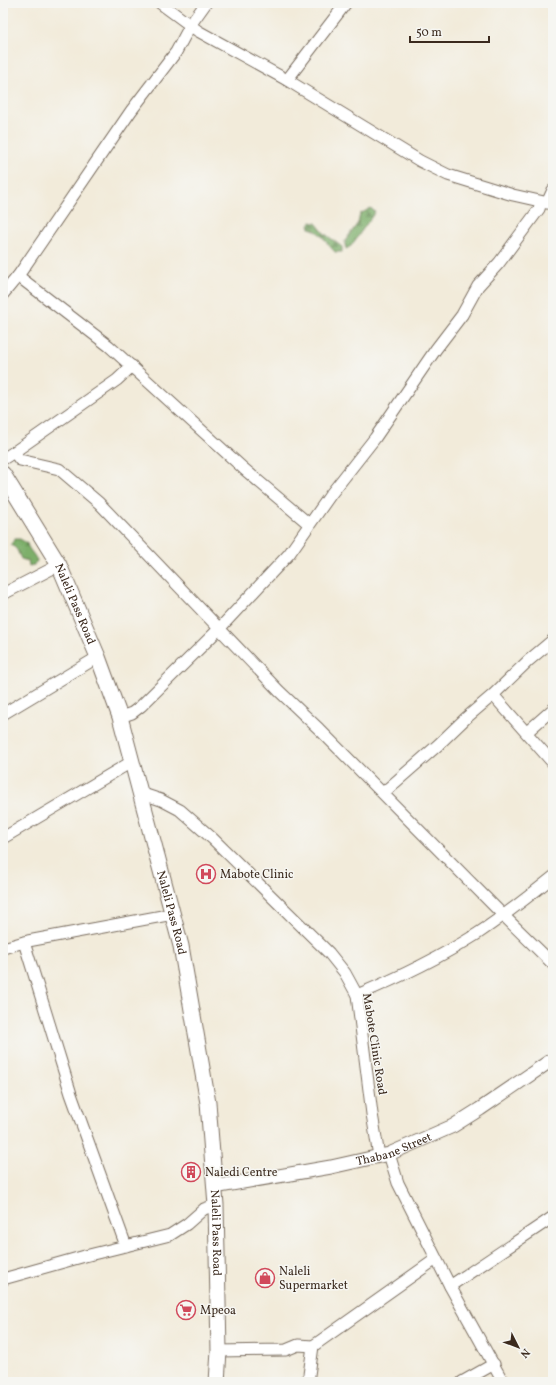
<svg xmlns="http://www.w3.org/2000/svg" width="556" height="1385" viewBox="0 0 556 1385" font-family="Vollkorn,serif">
<style>
.forest{fill:url(#forest-firs);stroke:#5c6c44}
.lines{fill:none;stroke-linecap:round;stroke-linejoin:round}
.minor-casing{stroke:#7b6e60;stroke-width:13}
.tertiary-casing{stroke:#7b6e60;stroke-width:15}
.secondary-casing{stroke:#7b6e60;stroke-width:17}
.minor{stroke:#fff;stroke-width:11}
.tertiary{stroke:#fff;stroke-width:13}
.secondary{stroke:#fff;stroke-width:15}
.labels{text-anchor:middle;stroke-width:3;stroke-linejoin:round;paint-order:stroke}
.street-label{font-size:12px;fill:#3b2a1e;stroke:#f6f6f2}
.poi-label{font-size:12px;fill:#3b2a1e;stroke:#f6f6f2;text-anchor:start}
</style>
<defs>
<pattern id="forest-firs" width="22" height="20" patternUnits="userSpaceOnUse"><rect width="22" height="20" fill="#7daf6a"/><path d="M5 1l3.5 6h-7zM16 11l3.5 6h-7z" fill="#688f57"/></pattern>
</defs>
<rect width="100%" height="100%" fill="#f6f6f2"/>
<filter id="ink" filterUnits="userSpaceOnUse"><feTurbulence type="fractalNoise" baseFrequency=".025" numOctaves="2"/><feDisplacementMap in="SourceGraphic" scale="8" xChannelSelector="R" yChannelSelector="G"/><feConvolveMatrix kernelMatrix="1 2 1 2 8 2 1 2 1" color-interpolation-filters="sRGB"/></filter>
<filter id="wash" filterUnits="userSpaceOnUse"><feTurbulence type="fractalNoise" baseFrequency=".012" numOctaves="4" result="noise"/><feDisplacementMap in="SourceGraphic" scale="16" xChannelSelector="R" yChannelSelector="G"/><feGaussianBlur stdDeviation="0.9" result="paint"/><feColorMatrix in="noise" values="0 0 0 0 0 0 0 0 0 0 0 0 0 0 0 0 0 1.4 0 .05"/><feComposite in="paint" operator="in"/></filter>
<g filter="url(#wash)">
<rect width="100%" height="100%" fill="#f2ebda"/>
<!-- forest -->
<g class="forest">
<path d="M371,208l4,4 -24,34 -5,3 -1,-8 13,-18 2,-9z"/>
<path d="M311,222l5,1 8,10 18,14v5h-7c-9,-9 -13,-20 -25,-24l-1,-4z"/>
<path d="M15,539h5l7,4c1,7 8,11 10,18l-3,4 -5,1 -1,-5 -7,-2 -4,-9 -6,-6z"/>
</g>
</g>
<g filter="url(#ink)">
<g class="lines">
<defs>
<g id="minor">
<path d="M160,3l38,28 89,49 133,81 28,14 65,20 40,9"/>
<path d="M287,80l59,-77"/>
<path d="M547,203l6,-13"/>
<path d="M18,276l91,70 135,123 65,55"/>
<path d="M3,294l15,-18 113,-165 45,-59 15,-28 15,-21"/>
<path d="M14,452l103,-72 15,-14"/>
<path d="M3,459l11,-7 6,8 39,9 40,34 180,188 40,38 184,186 50,49"/>
<path d="M3,594l56,-29"/>
<path d="M493,695l60,68"/>
<path d="M3,714l95,-57"/>
<path d="M120,717l12,-4 9,-7 78,-77 70,-75 42,-60 44,-56 61,-89 26,-34 16,-29 21,-23 40,-54 2,-7"/>
<path d="M527,732l26,-23"/>
<path d="M140,793l21,7 19,10 33,29 116,114 16,20 12,22 15,119 7,42"/>
<path d="M383,793l55,-48 28,-27 27,-23 35,-34 25,-21"/>
<path d="M3,838l130,-77"/>
<path d="M24,942l47,152 55,152"/>
<path d="M3,948l25,-7 145,-27"/>
<path d="M357,995c41,-17 82,-37 120,-61 26,-17 51,-37 76,-57"/>
<path d="M389,1154l9,29 52,103 53,96"/>
<path d="M3,1279l82,-23 85,-21 17,-11 17,-15 12,-4"/>
<path d="M450,1286l103,-69"/>
<path d="M219,1351l67,-1 12,-5 15,1 123,-87"/>
<path d="M308,1382l5,-36"/>
<path d="M462,1382l32,-18"/>
</g>
<g id="tertiary">
<path id="s1" d="M214,1187l117,-20 58,-13 64,-28 27,-17 73,-50"/>
</g>
<g id="secondary">
<path id="s2" d="M3,474l56,91 39,92 22,60 61,229 27,157 8,102 3,146 -2,31"/>
</g>
</defs>
<!-- minor casing -->
<use href="#minor" class="minor-casing"/>
<!-- tertiary casing -->
<use href="#tertiary" class="tertiary-casing"/>
<!-- secondary casing -->
<use href="#secondary" class="secondary-casing"/>
<!-- minor -->
<use href="#minor" class="minor"/>
<!-- tertiary -->
<use href="#tertiary" class="tertiary"/>
<!-- secondary -->
<use href="#secondary" class="secondary"/>
</g>
</g>
<!-- icons -->
<defs>
<symbol id="hospital-ring" viewBox="-11 -11 22 22"><circle r="9.5" fill="#f6f6f2" stroke="#d1495b" stroke-width="1.5"/><path d="M-5-5h3v3.5h4V-5h3V5h-3V1.5h-4V5h-3Z" fill="#d1495b"/></symbol>
<symbol id="building-ring" viewBox="-11 -11 22 22"><circle r="9.5" fill="#f6f6f2" stroke="#d1495b" stroke-width="1.5"/><path d="M-4-6H4V6H1V3H-1V6H-4ZM-2.5-4.3h1.7v1.8h-1.7ZM.8-4.3h1.7v1.8H.8ZM-2.5-1h1.7V.8h-1.7ZM.8-1h1.7V.8H.8Z" fill="#d1495b"/></symbol>
<symbol id="shop-ring" viewBox="-11 -11 22 22"><circle r="9.5" fill="#f6f6f2" stroke="#d1495b" stroke-width="1.5"/><path d="M-5-2.5h2.3a2.7 3.5 0 0 1 5.4 0H5L5.5 6h-11ZM-1.5-2.5h3a1.5 2.3 0 0 0-3 0Z" fill="#d1495b"/></symbol>
<symbol id="supermarket-ring" viewBox="-11 -11 22 22"><circle r="9.5" fill="#f6f6f2" stroke="#d1495b" stroke-width="1.5"/><path d="M-6-5.5h2.5l.6 2H6L4.5 2H-2.5L-4.4-4H-6ZM-1.5 3.2a1.3 1.3 0 1 0 .1 0ZM3 3.2a1.3 1.3 0 1 0 .1 0Z" fill="#d1495b"/></symbol>
</defs>
<g fill-rule="evenodd">
<use href="#hospital-ring" x="195" y="863" width="22" height="22"/>
<use href="#building-ring" x="180" y="1161" width="22" height="22"/>
<use href="#shop-ring" x="254" y="1267" width="22" height="22"/>
<use href="#supermarket-ring" x="175" y="1299" width="22" height="22"/>
</g>
<g class="labels">
<!-- street labels -->
<g class="street-label">
<text dy="4" stroke="none"><textPath href="#s2" startOffset="149">Naleli Pass Road</textPath></text>
<text dy="4" stroke="none"><textPath href="#s2" startOffset="473">Naleli Pass Road</textPath></text>
<text transform="translate(375 1044) rotate(81)" y="4">Mabote Clinic Road</text>
<text dy="4" stroke="none"><textPath href="#s1" startOffset="184">Thabane Street</textPath></text>
<text dy="4" stroke="none"><textPath href="#s2" startOffset="797">Naleli Pass Road</textPath></text>
</g>
<!-- poi labels -->
<g class="poi-label">
<text x="220" y="878">Mabote Clinic</text>
<text x="205" y="1176">Naledi Centre</text>
<text x="279" y="1275">Naleli<tspan x="279" dy="14">Supermarket</tspan></text>
<text x="200" y="1314">Mpeoa</text>
</g>
</g>
<!-- margin -->
<rect width="556" height="1385" fill="none" stroke="#f6f6f2" stroke-width="16"/>
<!-- north arrow -->
<g transform="translate(518 1347) rotate(132)" stroke="#f6f6f2" stroke-width="3" paint-order="stroke">
<path d="M0-3L7 15L0 10L-7 15Z" fill="#3b2a1e"/>
<text y="-6" font-size="11" font-weight="bold" text-anchor="middle" fill="#3b2a1e">N</text>
</g>
<!-- scale -->
<path d="M410 36v6h79v-6" fill="none" stroke="#3b2a1e" stroke-width="2"/>
<text x="416" y="36" font-size="12" fill="#3b2a1e" stroke="#f6f6f2" stroke-width="3" paint-order="stroke">50 m</text>
</svg>
